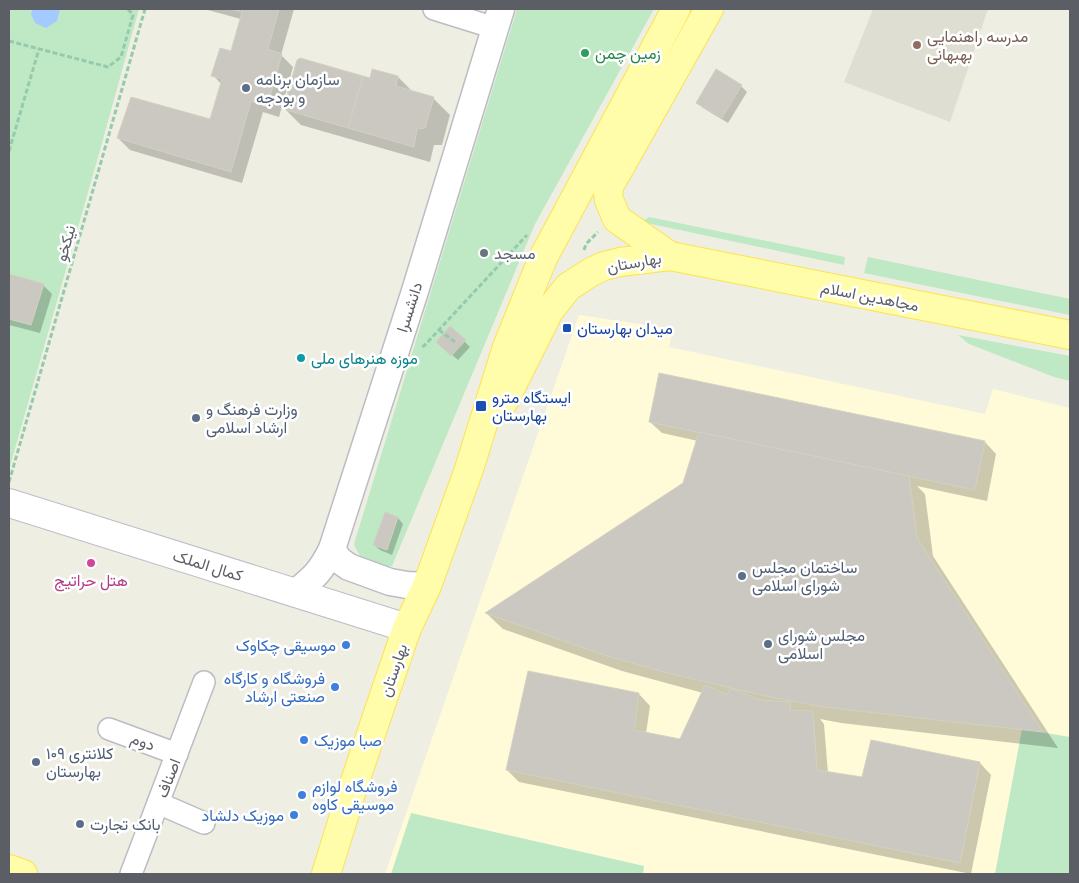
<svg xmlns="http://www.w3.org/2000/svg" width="1079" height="883" viewBox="0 0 1079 883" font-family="Ubuntu,Vazirmatn,sans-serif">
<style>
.commercial{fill:#fffbd9}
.education{fill:#dfded2}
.green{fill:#bee9c4}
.water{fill:#a4cbff}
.shadow{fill:#0003}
.building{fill:#cac8c0;stroke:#d4d1c1}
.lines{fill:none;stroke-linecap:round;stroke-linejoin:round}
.minor-casing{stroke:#bbbdc3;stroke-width:24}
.tertiary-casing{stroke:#bbbdc3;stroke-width:29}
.secondary-casing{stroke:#bcbec6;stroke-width:30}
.primary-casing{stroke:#fce350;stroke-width:30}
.path{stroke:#96caac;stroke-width:3;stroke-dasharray:5 2.5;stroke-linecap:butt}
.minor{stroke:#fff;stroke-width:21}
.tertiary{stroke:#fff;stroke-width:26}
.secondary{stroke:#fff;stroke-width:28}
.primary{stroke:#fffda9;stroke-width:28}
.education-dot{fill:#8d6e63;stroke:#fff;stroke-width:2}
.leisure-dot{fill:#2e9e5b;stroke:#fff;stroke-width:2}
.service-dot{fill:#5c6f8a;stroke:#fff;stroke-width:2}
.worship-dot{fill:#6b7280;stroke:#fff;stroke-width:2}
.transit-dot{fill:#1a4fb4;stroke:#fff;stroke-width:2}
.culture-dot{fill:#0f9aa8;stroke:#fff;stroke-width:2}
.hotel-dot{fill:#d1479c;stroke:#fff;stroke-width:2}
.shop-dot{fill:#3f7fe0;stroke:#fff;stroke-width:2}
.labels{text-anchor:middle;stroke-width:5;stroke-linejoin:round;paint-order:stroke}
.education-label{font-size:16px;fill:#785e54;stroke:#fff;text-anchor:start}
.leisure-label{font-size:16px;fill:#27864d;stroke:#fff;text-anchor:start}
.service-label{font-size:16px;fill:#4e5e75;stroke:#fff;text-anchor:start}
.street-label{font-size:16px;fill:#5b5e65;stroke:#fff}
.worship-label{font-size:16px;fill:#5b616d;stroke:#fff;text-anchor:start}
.transit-label{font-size:16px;fill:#164399;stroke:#fff;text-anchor:start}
.culture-label{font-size:16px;fill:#0d838f;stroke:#fff;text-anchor:start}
.hotel-label{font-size:16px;fill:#b23c85;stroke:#fff}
.shop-label{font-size:16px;fill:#366cbe;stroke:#fff;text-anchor:end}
</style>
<rect width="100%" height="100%" fill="#efeee3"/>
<!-- commercial -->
<path class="commercial" d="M579,315l94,14 -4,18 316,67 8,-25 77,19v466h-685z"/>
<!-- education -->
<path class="education" d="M873,9h115l-38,113 -106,-40z"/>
<!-- green -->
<g class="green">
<path d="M9,9h130l-37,134 -93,327z"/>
<path d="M517,9h137l-119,215 -143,342c-20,2 -31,-3 -38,-22z"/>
<path d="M649,217l196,40 -1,8 -202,-43z"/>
<path d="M868,257l202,42v16l-206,-42z"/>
<path d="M958,335l112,21v25l-16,-4 -85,-33z"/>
<path d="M1022,729l48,8v137h-75z"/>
<path d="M411,813l233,53 -1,8h-252z"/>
</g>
<!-- water -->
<path class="water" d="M33,9h27l-3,12 -11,7 -11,-5 -4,-9z"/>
<!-- shadow -->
<g class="shadow">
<path d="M204,9h90l-13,46 12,12 -14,50 -16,-5 -21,71 -112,-33 -12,-12 93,-18 11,-35 -9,-10 19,-22 9,-34z"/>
<path d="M398,77l15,15 20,6 17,17 -8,30h-8l-4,17 -129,-37 -17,-17 87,-29z"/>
<path d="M741,86l6,6 -19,31 -25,-15 -6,-6z"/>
<path d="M9,275l34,10 9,9 -12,39 -31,-8z"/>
<path d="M451,328l19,19 -12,13 -15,-13z"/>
<path d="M660,374l325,68 11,12 -9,47 -70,-15 8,8 8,62 125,192 -217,-25 -21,-4 4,5 4,49 35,5 117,-15 11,12 -20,99 -452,-92 -12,-12 132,-76 11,12 -4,28 35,7 22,-48 -81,-22 -119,-42 -17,-16 198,-129 14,-43 -36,-8 -12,-11z"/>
<path d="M385,514l13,4 5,6 -11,31 -12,-5 -6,-5z"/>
</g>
<!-- building -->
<g class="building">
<path d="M231,9h48l-11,40 14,5 -15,53 -16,-6 -20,71 -114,-34 14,-41 79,22 12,-40 -11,-3 9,-28 11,3 11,-39z"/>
<path d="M300,58l63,18 -15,52 -65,-19 14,-49z"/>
<path d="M372,69l26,7 -2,10 38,11 -9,31 -8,1 -3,18 -66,-19 15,-52 7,2z"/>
<path d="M716,69l26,16 -20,33 -26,-15z"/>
<path d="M9,274l35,10 -13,41 -22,-6z"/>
<path d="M450,326l16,14 -15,16 -15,-14z"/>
<path d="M659,373l326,68 -10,49 -326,-68z"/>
<path d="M699,432l210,44 8,62 126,194 -219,-25 -63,-12 -97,-23 -60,-17 -119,-42 198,-130z"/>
<path d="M385,512l13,5 -11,33 -14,-5z"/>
<path d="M528,671l111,22 -5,37 46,9 25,-54 22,10 3,-7 30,12 30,2v8l23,1 4,59 45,7 9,-37 109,22 -20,101 -454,-93z"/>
</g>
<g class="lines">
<defs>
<g id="minor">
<path d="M434,9l61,19"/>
<path d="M109,729l68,25"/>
<path d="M158,803l46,20"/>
<path d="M131,874l73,-192"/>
</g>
<g id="tertiary">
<path d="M332,549l7,11 10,7 41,15 17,3 20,1"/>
<path d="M296,592c19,-15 25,-21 36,-43l83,-258 86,-282"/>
</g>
<path id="secondary" d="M9,503l398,125"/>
<g id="primary">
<path d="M670,256l-53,-37 -8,-19 -1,-8 2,-8 9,-15 90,-160"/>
<path d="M504,401l45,-90 19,-24 23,-15 13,-6 16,-4 50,-6 400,79"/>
<path d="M9,869l14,5"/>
<path d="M326,874l26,-84 55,-162 20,-42 42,-117 38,-122 36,-89 133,-249"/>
</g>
</defs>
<!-- minor casing -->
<use href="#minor" class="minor-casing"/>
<!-- tertiary casing -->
<use href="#tertiary" class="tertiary-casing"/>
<!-- secondary casing -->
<use href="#secondary" class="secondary-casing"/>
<!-- primary casing -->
<use href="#primary" class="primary-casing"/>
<!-- path -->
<g class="path">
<path d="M9,41l99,26 13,-10 12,-42 -5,-6"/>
<path d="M9,151l30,-102"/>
<path d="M584,250l2,-6 12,-12"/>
<path d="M439,330l16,12"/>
<path d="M422,346h2l103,-111"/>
<path d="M9,482l136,-473"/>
</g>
<!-- minor -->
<use href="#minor" class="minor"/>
<!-- tertiary -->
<use href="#tertiary" class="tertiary"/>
<!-- secondary -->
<use href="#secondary" class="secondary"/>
<!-- primary -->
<use href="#primary" class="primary"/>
</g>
<!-- markers -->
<circle class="education-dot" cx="917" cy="45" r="5"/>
<circle class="leisure-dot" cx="585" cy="53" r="5"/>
<g class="service-dot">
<circle cx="246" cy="88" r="5"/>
<circle cx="196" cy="418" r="5"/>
<circle cx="742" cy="576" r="5"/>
<circle cx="768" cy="644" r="5"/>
<circle cx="36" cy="762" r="5"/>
<circle cx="80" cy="824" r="5"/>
</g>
<circle class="worship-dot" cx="484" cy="253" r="5"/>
<g class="transit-dot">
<rect x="562" y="323" width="10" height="10" rx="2.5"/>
<rect x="475" y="400" width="12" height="12" rx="2.5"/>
</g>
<circle class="culture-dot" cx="301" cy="358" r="5"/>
<circle class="hotel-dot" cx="91" cy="563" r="5"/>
<g class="shop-dot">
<circle cx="346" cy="645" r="5"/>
<circle cx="335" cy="687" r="5"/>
<circle cx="304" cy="740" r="5"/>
<circle cx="302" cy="795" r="5"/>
<circle cx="294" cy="815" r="5"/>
</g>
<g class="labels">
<!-- education labels -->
<g class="education-label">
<text x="927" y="42">مدرسه راهنمایی<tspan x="927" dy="18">بهبهانی</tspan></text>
</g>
<!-- leisure labels -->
<g class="leisure-label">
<text x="595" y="59">زمین چمن</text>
</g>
<!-- service labels -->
<g class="service-label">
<text x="256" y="85">سازمان برنامه<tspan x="256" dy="18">و بودجه</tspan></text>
<text x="206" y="415">وزارت فرهنگ و<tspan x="206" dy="18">ارشاد اسلامی</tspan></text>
<text x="752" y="573">ساختمان مجلس<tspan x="752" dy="18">شورای اسلامی</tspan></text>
<text x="778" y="641">مجلس شورای<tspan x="778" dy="18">اسلامی</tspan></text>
<text x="46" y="759">کلانتری ۱۰۹<tspan x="46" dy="18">بهارستان</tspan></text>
<text x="90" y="830">بانک تجارت</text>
</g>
<!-- street labels -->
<g class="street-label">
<text transform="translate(65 243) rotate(-74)" y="6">نیکخو</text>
<text transform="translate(634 262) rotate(-10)" y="6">بهارستان</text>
<text transform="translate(870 296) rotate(11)" y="6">مجاهدین اسلام</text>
<text transform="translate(409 307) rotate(-72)" y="6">دانشسرا</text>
<text transform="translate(208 565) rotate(17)" y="6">کمال الملک</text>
<text transform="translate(393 670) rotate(-71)" y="6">بهارستان</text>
<text transform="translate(143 741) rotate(20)" y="6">دوم</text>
<text transform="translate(168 778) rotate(-69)" y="6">اصناف</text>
</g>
<!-- worship labels -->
<g class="worship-label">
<text x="494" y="259">مسجد</text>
</g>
<!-- transit labels -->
<g class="transit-label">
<text x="577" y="334">میدان بهارستان</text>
<text x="492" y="403">ایستگاه مترو<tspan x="492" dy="18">بهارستان</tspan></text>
</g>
<!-- culture labels -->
<g class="culture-label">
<text x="311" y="364">موزه هنرهای ملی</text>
</g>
<!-- hotel labels -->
<g class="hotel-label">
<text x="91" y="586">هتل حراتیج</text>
</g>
<!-- shop labels -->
<g class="shop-label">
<text x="336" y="651">موسیقی چکاوک</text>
<text x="325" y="684">فروشگاه و کارگاه<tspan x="325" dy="18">صنعتی ارشاد</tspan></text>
<text x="314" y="746" text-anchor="start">صبا موزیک</text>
<text x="312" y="792" text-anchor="start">فروشگاه لوازم<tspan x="312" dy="18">موسیقی کاوه</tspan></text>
<text x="284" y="821">موزیک دلشاد</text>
</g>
</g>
<!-- border -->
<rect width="1079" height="883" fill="none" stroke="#5b5e65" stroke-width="20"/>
</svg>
